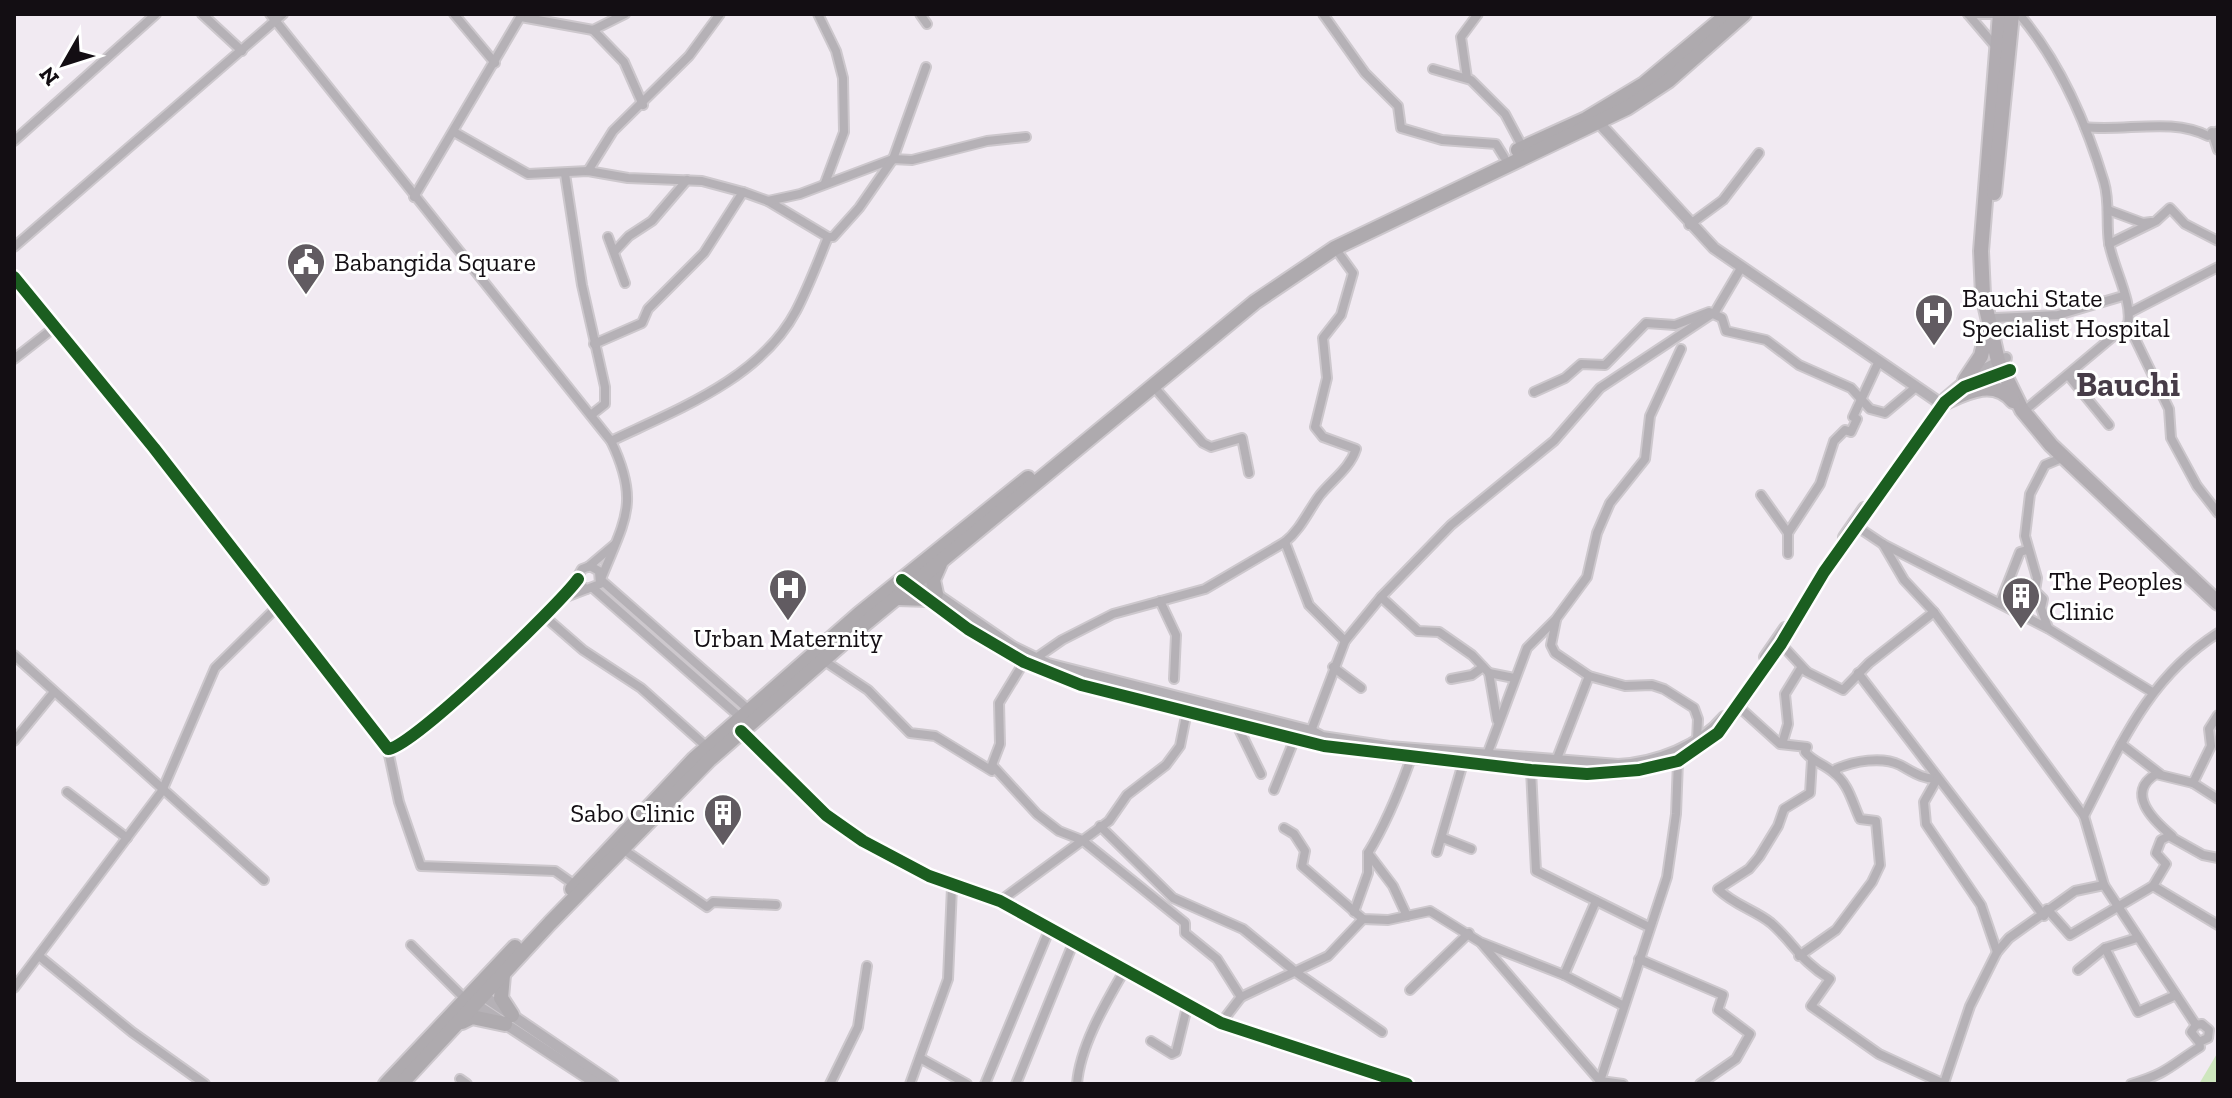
<svg xmlns="http://www.w3.org/2000/svg" width="2232" height="1098" viewBox="0 0 2232 1098" font-family="'Zilla Slab',serif">
<style>
.pitch{fill:#cee6be}
.lines{fill:none;stroke-linecap:round;stroke-linejoin:round}
.minor-casing{stroke:#cdc8cd;stroke-width:12}
.tertiary-casing{stroke:#cdc8cd;stroke-width:14}
.primary-casing{stroke:#cdc8cd;stroke-width:18}
.trunk-casing{stroke:#cdc8cd;stroke-width:18}
.minor{stroke:#b5b1b6;stroke-width:8}
.tertiary{stroke:#b5b1b6;stroke-width:10}
.primary{stroke:#aeaaae;stroke-width:14}
.trunk{stroke:#b1acb1;stroke-width:14}
.cycleway-casing{stroke:#fff;stroke-width:17}
.cycleway{stroke:#1b5e20;stroke-width:12}
.labels{text-anchor:middle;stroke-width:6;stroke-linejoin:round;paint-order:stroke}
.poi-label{font-size:26px;fill:#130e13;stroke:#fff;text-anchor:start}
.district-label{font-size:34px;font-weight:bold;fill:#473c48;stroke:#fff}
</style>
<rect width="100%" height="100%" fill="#f1eaf2"/>
<!-- pitch -->
<path class="pitch" d="M2218,1052v32h-19z"/>
<g class="lines">
<defs>
<g id="minor">
<path d="M202,14l40,37"/>
<path d="M270,14l341,427c30,62 13,80 -10,138"/>
<path d="M454,14l41,49"/>
<path d="M818,14l18,37 7,27 1,54 -19,51"/>
<path d="M920,14l7,10"/>
<path d="M1323,14l42,59 33,33 3,22 41,12 54,4 8,13"/>
<path d="M1968,14l28,33"/>
<path d="M1968,14h28"/>
<path d="M2019,14c41,48 67,108 85,168 6,20 2,41 5,61 4,24 24,59 19,81l41,85 2,29 26,48 21,27"/>
<path d="M521,17l72,13 32,-16"/>
<path d="M593,30l31,32 19,43"/>
<path d="M1433,69l38,11 34,34 18,34"/>
<path d="M1467,78l-6,-41 17,-23"/>
<path d="M2085,127c39,5 87,-10 123,9l10,-5"/>
<path d="M454,132l74,42 60,-3 40,7 74,3 41,11 25,9 60,36"/>
<path d="M2212,132l6,18"/>
<path d="M14,141l142,-127"/>
<path d="M588,171l25,-40 76,-75 31,-42"/>
<path d="M565,174l17,111 23,102v17l-14,11"/>
<path d="M414,197l108,-183"/>
<path d="M768,201l32,-7 93,-35 19,1 75,-19 39,-4"/>
<path d="M2108,210l35,13 8,-1"/>
<path d="M1689,225l34,-25 36,-47"/>
<path d="M608,237l17,46"/>
<path d="M2109,244l47,-23 14,-13 15,16 33,17"/>
<path d="M14,247l269,-233"/>
<path d="M615,251l14,-15 23,-15 35,-41"/>
<path d="M14,277l140,171 234,301c24,-1 172,-145 190,-170"/>
<path d="M2131,312l87,-45"/>
<path d="M1995,318l63,-3 65,-19"/>
<path d="M594,344l48,-21 6,-14 56,-56 39,-61"/>
<path d="M14,359l41,-32"/>
<path d="M2068,375l41,50"/>
<path d="M1154,387l49,56 8,4 31,-9 7,35"/>
<path d="M1534,392l31,-14 16,-14 24,1 41,-42 29,2 34,-13 13,6 4,13 40,9 33,25 52,23 19,21 15,4 31,-26"/>
<path d="M2030,406l98,-82"/>
<path d="M611,441c65,-31 149,-62 185,-130 12,-23 22,-49 32,-74h5l26,-29 34,-49 33,-92"/>
<path d="M1761,495l27,38"/>
<path d="M1859,528l24,16 166,85 103,63"/>
<path d="M1285,542l24,63 36,36"/>
<path d="M1883,544l21,36 30,32 150,204 20,69 92,140"/>
<path d="M1788,554v-21l32,-49 14,-43 11,-11 6,2 6,-13 -4,-2 26,-56"/>
<path d="M588,567l26,-22"/>
<path d="M601,580l148,130"/>
<path d="M594,589l146,128"/>
<path d="M566,597l34,-13 -1,-13 -9,-5 -8,3 -4,7 3,10 6,3"/>
<path d="M1381,597l37,34 21,1 33,23 17,18 8,47"/>
<path d="M1160,601l16,34 -2,44"/>
<path d="M2000,603l20,-51 7,-2"/>
<path d="M544,616l39,34 58,38 66,59"/>
<path d="M1556,620l-5,25 4,8 34,23 36,10 27,-1 12,4 30,19 4,11 -1,21"/>
<path d="M2048,628l-7,-20 2,-9 -8,-8 2,-13 -12,-42 5,-42 15,-29 19,-8"/>
<path d="M1781,644l26,28 36,18 26,-27 65,-51"/>
<path d="M14,655l250,225"/>
<path d="M1036,658l26,-18 51,-26 92,-25 80,-47c16,-13 23,-31 35,-47 13,-16 30,-27 36,-46l-33,-12 -8,-10 12,-49 -4,-40 18,-23 12,-42 -18,-25"/>
<path d="M823,660l45,30 42,43 25,3 57,35"/>
<path d="M1024,662l-25,41 1,41 -8,21 45,49 22,17 23,9 103,83v10l32,26 24,38 -20,26"/>
<path d="M1333,667l28,21"/>
<path d="M1489,673l25,5"/>
<path d="M1858,673l186,243"/>
<path d="M1451,679l21,-4 11,-8"/>
<path d="M1739,707l41,37 27,3 -2,5c8,10 19,12 28,20 16,12 19,30 27,47l16,2 4,44 -8,17 -36,48 -37,26"/>
<path d="M1236,723l25,51"/>
<path d="M741,731l85,84 37,26 66,35 71,25 221,122 186,61"/>
<path d="M1311,731l34,-90 36,-44 70,-72 103,-84 46,-53 115,-76 26,-44"/>
<path d="M14,741l40,-49"/>
<path d="M1782,744l6,-20 -3,-30 16,-26 5,3"/>
<path d="M2121,744l39,30"/>
<path d="M383,745l6,10 10,47 22,64 134,5 20,14"/>
<path d="M1487,755l40,-107 29,-29 31,-42 10,-44 13,-30 35,-44 5,-43 31,-67"/>
<path d="M1812,760l-2,33 -26,16 -6,17 -19,31 -10,12 -31,20c16,16 37,21 53,34 23,20 29,38 59,56l-19,27 68,48 65,30"/>
<path d="M1556,761l33,-85"/>
<path d="M1531,770l5,101 113,56"/>
<path d="M1836,774v-5c18,-8 46,-13 64,-4 13,7 22,14 37,14"/>
<path d="M1937,779l-13,23 2,22 55,81 16,47"/>
<path d="M2193,783l18,-37 -2,-17 9,-14"/>
<path d="M1274,790l21,-52"/>
<path d="M67,792l60,46"/>
<path d="M2084,816c37,-72 64,-138 134,-183"/>
<path d="M1100,826l73,72 70,31 54,44 85,59"/>
<path d="M1284,828l10,6 11,17 -3,15 61,53 25,1 42,-9 50,31 84,33 60,31"/>
<path d="M2172,836c-19,-16 -47,-43 -16,-62l37,9 25,16"/>
<path d="M1443,838l28,11"/>
<path d="M624,850l83,57 6,-5 63,3"/>
<path d="M1437,852l26,-89"/>
<path d="M1368,853c19,-31 31,-61 43,-95"/>
<path d="M2153,886l65,39"/>
<path d="M1000,901l109,-80 18,-26 39,-30 14,-19 7,-35"/>
<path d="M2047,909l23,26 83,-49 13,-22 -10,-11 5,-13 8,-4 34,19 15,3"/>
<path d="M1354,912l14,-39v-20l25,33 14,30"/>
<path d="M1482,944l118,137 23,3"/>
<path d="M411,945l54,54"/>
<path d="M2105,948l33,64 38,-17"/>
<path d="M39,956l93,76 73,52"/>
<path d="M1639,959l84,36 -5,15 32,24 -14,25 -36,25"/>
<path d="M2078,970l27,-22 32,-10"/>
<path d="M1564,975l32,-74"/>
<path d="M14,988l148,-197 53,-123 62,-61"/>
<path d="M1410,990l59,-57"/>
<path d="M1241,997l87,-41 35,-37"/>
<path d="M1151,1041l21,13 4,-2 11,-45"/>
<path d="M920,1058l47,26"/>
<path d="M460,1079l7,5"/>
<path d="M1944,1083l26,-77 27,-54 12,-14 66,-47 29,-6"/>
<path d="M830,1084l28,-57 9,-61"/>
<path d="M910,1084l38,-105 4,-92"/>
<path d="M985,1084l65,-156"/>
<path d="M1016,1084l58,-143"/>
<path d="M1077,1084c3,-38 28,-80 47,-113"/>
<path d="M1599,1084l68,-207 9,-63 2,-53"/>
<path d="M2131,1084c37,-11 39,-18 69,-37l-1,-5 9,-4 1,-8 -7,-6 -6,1 -5,7 8,10"/>
</g>
<g id="tertiary">
<path d="M1600,124l114,124 226,155"/>
<path d="M1971,386l37,-15"/>
<path d="M1945,398l26,-22 35,-18"/>
<path d="M1844,537l20,-29"/>
<path d="M911,577l102,70 35,17 263,67 11,6 67,10 229,18c38,-2 81,-18 106,-48"/>
<path d="M927,598c49,36 96,66 154,87l243,61 87,12 176,16 36,-1 55,-12 40,-28 21,-26 85,-135 123,-172"/>
<path d="M1765,657l20,-29"/>
<path d="M479,993l134,91"/>
<path d="M472,1002l125,82"/>
</g>
<g id="primary">
<path d="M1518,150l68,-31 58,-35 84,-70"/>
<path d="M936,594l-3,-14 7,-16"/>
<path d="M897,598l33,1"/>
<path d="M572,889l122,-130 165,-145 169,-136"/>
<path d="M503,975l-2,23 11,17"/>
<path d="M462,1022l10,-5 33,7"/>
<path d="M386,1084l129,-137"/>
<path d="M401,1084l149,-161 159,-163 158,-138 388,-320 80,-54 292,-140 41,-27 76,-67"/>
</g>
<g id="trunk">
<path d="M2000,14l-19,237 2,44 15,66 24,49 29,35 167,158"/>
<path d="M1994,193l18,-179"/>
<path d="M1965,380l16,-24 6,-24"/>
<path d="M1945,402c22,-10 49,-24 68,-1"/>
</g>
</defs>
<!-- minor casing -->
<use href="#minor" class="minor-casing"/>
<!-- tertiary casing -->
<use href="#tertiary" class="tertiary-casing"/>
<!-- primary casing -->
<use href="#primary" class="primary-casing"/>
<!-- trunk casing -->
<use href="#trunk" class="trunk-casing"/>
<!-- minor -->
<use href="#minor" class="minor"/>
<!-- tertiary -->
<use href="#tertiary" class="tertiary"/>
<!-- primary -->
<use href="#primary" class="primary"/>
<!-- trunk -->
<use href="#trunk" class="trunk"/>
<defs>
<g id="cycleway">
<path d="M14,277l140,171 234,301c24,-1 172,-145 190,-170"/>
<path d="M902,580l66,49 56,33 57,23 243,61 207,24 56,4 52,-4 39,-9 40,-28 63,-89 43,-72 121,-170 19,-15 46,-17"/>
<path d="M741,731l85,84 37,26 66,35 71,25 221,122 186,61"/>
</g>
</defs>
<!-- cycleway casing -->
<use href="#cycleway" class="cycleway-casing"/>
<!-- cycleway -->
<use href="#cycleway" class="cycleway"/>
</g>
<!-- icons -->
<defs>
<symbol id="civic-pin" viewBox="-11 -11 22 30"><path d="M0 17L-7.5 6A9.5 9.5 0 1 1 7.5 6Z" fill="#615b61" stroke="#fff"/><path d="M-.6-6.5H3V-4.5H.6V-3L4-1V1h2V6H-6V1h2V-1L-.6-3ZM-1.2 2.5V6h2.4V2.5Z" fill="#fff"/></symbol>
<symbol id="hospital-pin" viewBox="-11 -11 22 30"><path d="M0 17L-7.5 6A9.5 9.5 0 1 1 7.5 6Z" fill="#615b61" stroke="#fff"/><path d="M-5-5h3v3.5h4V-5h3V5h-3V1.5h-4V5h-3Z" fill="#fff"/></symbol>
<symbol id="building-pin" viewBox="-11 -11 22 30"><path d="M0 17L-7.5 6A9.5 9.5 0 1 1 7.5 6Z" fill="#615b61" stroke="#fff"/><path d="M-4-6H4V6H1V3H-1V6H-4ZM-2.5-4.3h1.7v1.8h-1.7ZM.8-4.3h1.7v1.8H.8ZM-2.5-1h1.7V.8h-1.7ZM.8-1h1.7V.8H.8Z" fill="#fff"/></symbol>
</defs>
<g fill-rule="evenodd">
<use href="#civic-pin" x="284" y="240" width="44" height="60"/>
<use href="#hospital-pin" x="1912" y="291" width="44" height="60"/>
<use href="#hospital-pin" x="766" y="566" width="44" height="60"/>
<use href="#building-pin" x="1999" y="574" width="44" height="60"/>
<use href="#building-pin" x="701" y="791" width="44" height="60"/>
</g>
<g class="labels">
<!-- poi labels -->
<g class="poi-label">
<text x="334" y="271">Babangida Square</text>
<text x="1962" y="307">Bauchi State<tspan x="1962" dy="30">Specialist Hospital</tspan></text>
<text x="2049" y="590">The Peoples<tspan x="2049" dy="30">Clinic</tspan></text>
<text x="788" y="647" text-anchor="middle">Urban Maternity</text>
<text x="695" y="822" text-anchor="end">Sabo Clinic</text>
</g>
<!-- district labels -->
<g class="district-label">
<text x="2128" y="396">Bauchi</text>
</g>
</g>
<!-- border -->
<rect width="2232" height="1098" fill="none" stroke="#130e13" stroke-width="32"/>
<!-- north arrow -->
<g transform="translate(64 64) rotate(231)" stroke="#ffffff" stroke-width="6" paint-order="stroke">
<path d="M0-6L14 30L0 20L-14 30Z" fill="#130e13"/>
<text y="-12" font-size="22" font-weight="bold" text-anchor="middle" fill="#130e13">N</text>
</g>
</svg>
